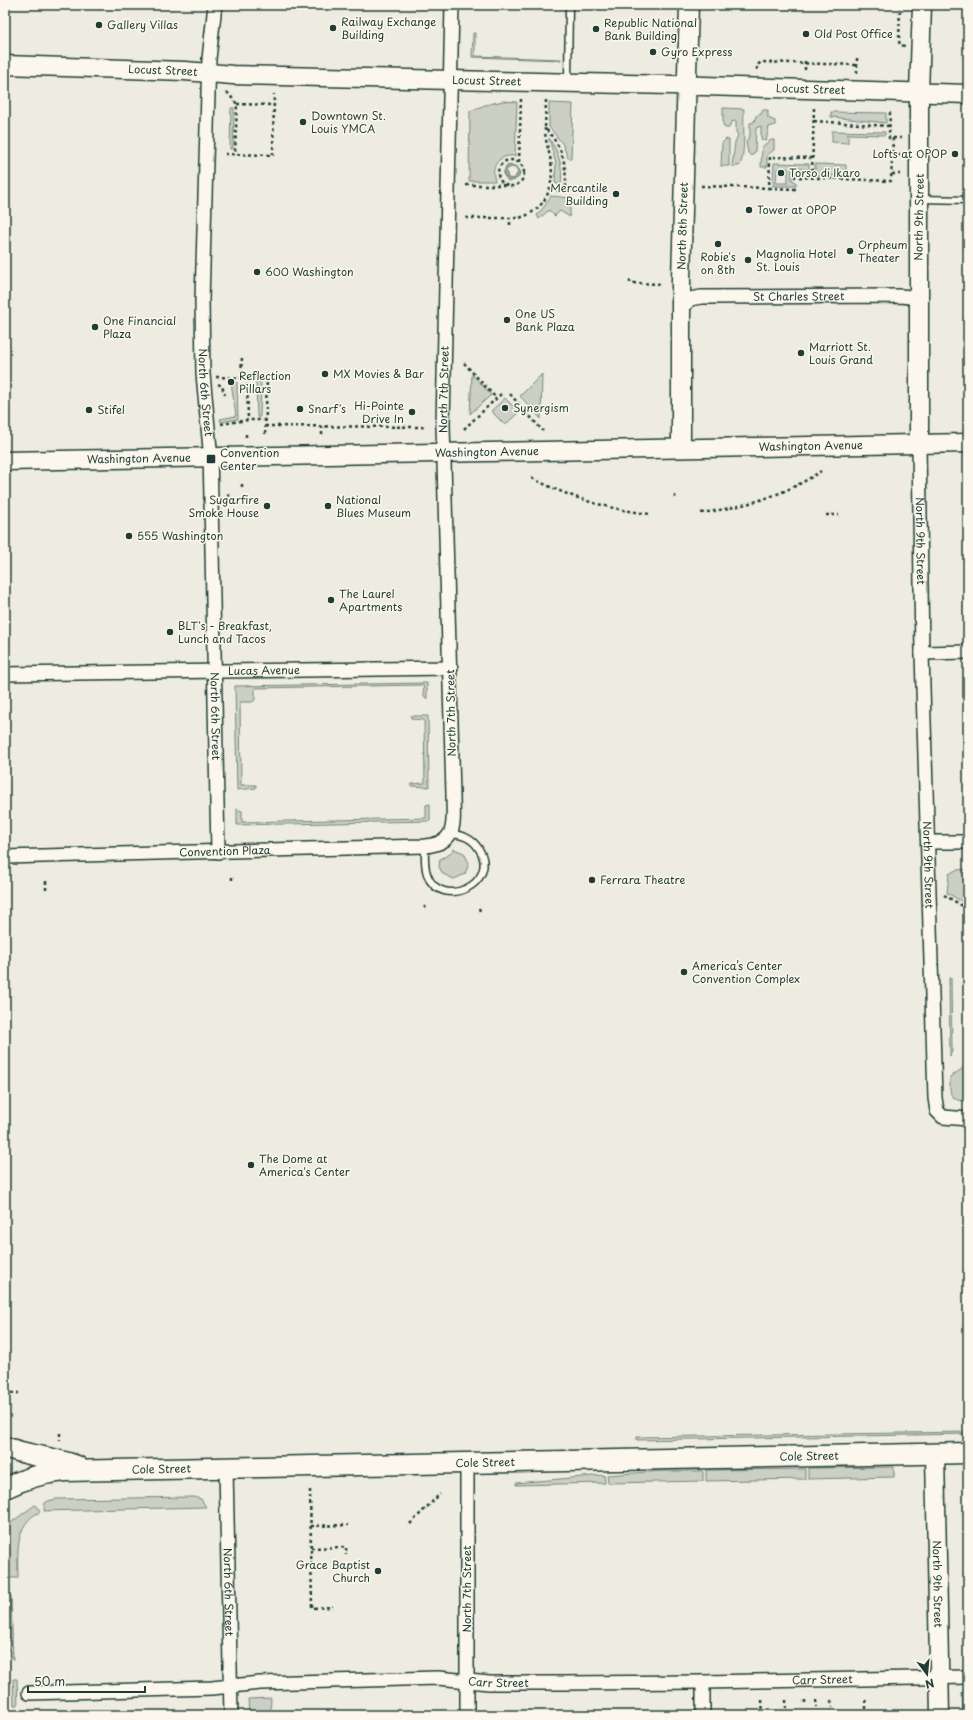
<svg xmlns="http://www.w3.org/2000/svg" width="973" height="1720" viewBox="0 0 973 1720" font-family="'Playpen Sans',sans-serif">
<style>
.green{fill:#cbcfc4;stroke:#75867c;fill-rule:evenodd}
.water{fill:#9fa89f;stroke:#6c7d74;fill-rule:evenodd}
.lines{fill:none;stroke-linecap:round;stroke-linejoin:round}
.lane-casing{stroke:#1f3d34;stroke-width:9}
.street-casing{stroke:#1f3d34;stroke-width:16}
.secondary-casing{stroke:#1f3d34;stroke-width:21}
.primary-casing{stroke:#1f3d34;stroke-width:23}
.path{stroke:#1f3d34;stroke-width:2.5;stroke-dasharray:3 3;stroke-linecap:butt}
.lane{stroke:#fbf7ec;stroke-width:6}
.street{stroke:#fbf7ec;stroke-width:13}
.secondary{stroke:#fbf7ec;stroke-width:18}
.primary{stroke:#fbf7ec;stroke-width:20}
.poi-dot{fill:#1f3d34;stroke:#fbf7ec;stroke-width:1.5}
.labels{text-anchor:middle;stroke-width:3;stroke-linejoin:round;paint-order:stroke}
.poi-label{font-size:11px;fill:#1f3d34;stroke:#fbf7ec;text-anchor:start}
.street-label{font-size:11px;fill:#1f3d34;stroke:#fbf7ec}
</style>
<rect width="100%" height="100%" fill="#eeece1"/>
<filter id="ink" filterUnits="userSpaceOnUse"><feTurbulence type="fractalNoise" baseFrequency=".025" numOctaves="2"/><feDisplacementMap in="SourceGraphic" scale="8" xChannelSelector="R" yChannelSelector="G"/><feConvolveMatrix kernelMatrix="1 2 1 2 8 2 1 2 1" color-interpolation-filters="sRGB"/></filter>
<g filter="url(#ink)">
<!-- green -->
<g class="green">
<path d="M473,33h2v23l86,3v1l-89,-3z"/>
<path d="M503,101l14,1 -2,54c-15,-2 -25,9 -20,25h-26l1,-70 15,-6z"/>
<path d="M549,103l24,1 -2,55 -3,-1 -6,-15 -13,-16z"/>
<path d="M231,108h3l-1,41h-3z"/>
<path d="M723,108l21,1c-1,11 2,50 -5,57h-7l3,-24 3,-7 -2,-3v-11l-5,1 -2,6h-4l-2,-3z"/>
<path d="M763,110h5v8l7,3v4l-6,2 -3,14 -5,-2v-13l-5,2 -1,24 -4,4 -3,-3 -2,-11 4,-7v-12l4,-1 2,-6 5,-2z"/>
<path d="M831,112l55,1v10l-55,-6z"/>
<path d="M832,131l53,1v3l-37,-1v9l-16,-1z"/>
<path d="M549,138c10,15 14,28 12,47l-6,-2 1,-19z"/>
<path d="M726,139l3,1v26h-8l1,-23z"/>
<path d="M771,140h3v10l-7,5v12h-6l1,-20z"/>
<path d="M774,163l35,1v6l-17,-3v13l4,2v4h-23zM777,169h11v14h-12z"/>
<path d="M815,164l31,1v11l-31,-1z"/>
<path d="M551,196l19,2v19l-10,-6 -5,5 -6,-6 -10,9 -2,-4 7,-8z"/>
<path d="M472,374l19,21 -21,19z"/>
<path d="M542,374l-1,45 -21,-23z"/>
<path d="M256,381h5l-1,36h-3z"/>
<path d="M231,382h6l1,37 -17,3 -1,-3 16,-3z"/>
<path d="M505,398l14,14 -14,13 -14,-14z"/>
<path d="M427,683v16l-3,-3 -1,-11 -168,3v12l-3,2h-12l1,83h15v3l-19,2 -2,-104z"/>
<path d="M410,716h18l1,71 -18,-1 1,-2 13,-1 -1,-63 -12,-1z"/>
<path d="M430,804v17l-193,4v-16l5,2v11l184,-4v-13z"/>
<path d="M454,849l10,4 5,10 -4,11 -11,5 -11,-5 -4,-7 1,-8 7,-3z"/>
<path d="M968,869v36l-21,-12 2,-19 7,-4z"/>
<path d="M949,978h2l1,73 -2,5z"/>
<path d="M968,1065v36c-20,0 -18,-7 -18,-24z"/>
<path d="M968,1432v2l-331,6v-3z"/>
<path d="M894,1467v10l-86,2v-11z"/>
<path d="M805,1469v10l-99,2v-11z"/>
<path d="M662,1471h41v10l-95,2 -1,-8z"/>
<path d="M604,1475l1,8 -89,2v-2z"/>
<path d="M195,1497l6,2 5,8 -162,4 1,-8 3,-2 8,-2z"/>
<path d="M35,1505l2,1 3,6c-26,11 -22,43 -22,66h-13l1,-48 7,-9z"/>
<path d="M11,1596l2,64 -8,-17v-46z"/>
<path d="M13,1679h4l1,26h-4z"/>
<path d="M962,1693h6v22h-5z"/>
<path d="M271,1698l-1,17h-21l-1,-16z"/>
</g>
<!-- water -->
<path class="water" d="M511,165c7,1 10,5 8,12l-6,4h-5l-5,-7 3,-8zM511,167l4,1 3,4 -4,7 -6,-1 -2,-8z"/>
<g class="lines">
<defs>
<g id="lane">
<path d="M568,81l1,-76"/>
<path d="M920,199l48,1"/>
<path d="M425,846c0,10 -1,19 2,28 13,38 74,9 52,-25 -7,-11 -16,-14 -28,-15"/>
</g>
<g id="street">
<path id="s1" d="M215,5l-6,54 -7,241 1,74 7,75 8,403"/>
<path id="s2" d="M681,310l9,-11 11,-2 199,-1 11,1 7,8"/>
<path id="s3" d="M919,444l3,209 13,445 2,13 6,6 25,2"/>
<path d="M922,653l46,-1"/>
<path id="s4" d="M5,674l446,-6"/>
<path d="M928,842h40"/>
<path id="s5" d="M5,857l420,-11c34,-3 28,-24 28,-51l-10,-370 9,-420"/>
<path id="s6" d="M226,1468l5,247"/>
<path d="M703,1682v33"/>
<path id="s7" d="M29,1693l183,-5 48,-5 178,-5 51,5h73l141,-1 265,-5"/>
<path d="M467,1715v-252"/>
</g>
<g id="secondary">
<path id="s8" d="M5,65l180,6 48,4 439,10 296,9"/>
<path d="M919,444v-352l3,-87"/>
<path id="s9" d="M681,448v-169l8,-274"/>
<path id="s10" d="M5,461l963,-18"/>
<path id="s11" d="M935,1453l5,262"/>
</g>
<g id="primary">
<path d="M5,1447c23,9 48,10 72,19"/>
<path id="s12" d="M5,1488c20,-10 38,-15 60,-17l903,-18"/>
</g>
</defs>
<!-- lane casing -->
<use href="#lane" class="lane-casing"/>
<!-- street casing -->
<use href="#street" class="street-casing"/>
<!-- secondary casing -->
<use href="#secondary" class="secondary-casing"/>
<!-- primary casing -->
<use href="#primary" class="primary-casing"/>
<!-- path -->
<g class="path">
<path d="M900,5l-1,36 1,4 5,1"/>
<path d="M805,61v10"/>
<path d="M757,70v-5l5,-3 95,3"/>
<path d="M857,73v-15"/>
<path d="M227,92l10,12 -2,50"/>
<path d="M546,100l-1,28c19,21 21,35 21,63"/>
<path d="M237,104l37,1"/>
<path d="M814,108l-2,64h-17v5l96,4 2,-43h-4l1,-27"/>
<path d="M814,121l75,5"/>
<path d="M893,138h8"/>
<path d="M225,154l48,1 1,-61"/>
<path d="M892,155h8"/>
<circle cx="511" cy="173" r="13"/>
<path d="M519,162l2,-63"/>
<path d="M892,174h8"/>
<path d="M466,185h40"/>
<path d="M701,186l68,2 1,-31 43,1"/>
<path d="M769,188l27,1"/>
<path d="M550,190l21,1"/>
<path d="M466,218h53c26,-7 36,-31 32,-56 -2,-12 -6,-21 -6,-34"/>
<path d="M510,225v-6"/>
<path d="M630,280v3l33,1"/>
<path d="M464,363l32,35"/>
<path d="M216,377l25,1 1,-21"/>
<path d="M241,378l26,1 -2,57"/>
<path d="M247,378l1,42"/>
<path d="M218,384l4,2 3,9"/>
<path d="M510,394l33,37"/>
<path d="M221,424l27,-4h18"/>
<path d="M265,426l162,1"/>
<path d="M464,429l37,-35"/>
<path d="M322,435v-10"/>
<path d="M246,437v-5"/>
<path d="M532,478c38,20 76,31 118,36"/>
<path d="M242,484v5"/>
<path d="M227,496l5,-1"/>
<path d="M675,498v-4"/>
<path d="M701,513c43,-6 85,-18 120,-42"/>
<path d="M826,515h13"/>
<path d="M232,877v6"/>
<path d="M46,881v11"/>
<path d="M944,895l24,14"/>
<path d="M424,908l2,-2"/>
<path d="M479,908l1,3"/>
<path d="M5,933h5"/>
<path d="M5,1144l4,-1"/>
<path d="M5,1184h6"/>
<path d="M5,1393h14"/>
<path d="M60,1433v7"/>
<path d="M310,1490l2,118 21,-1"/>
<path d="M410,1524l30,-30"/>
<path d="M311,1526l37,-1"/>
<path d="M311,1548l35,-1v8"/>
<path d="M762,1700l1,15"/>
<path d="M786,1700v8"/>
<path d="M805,1700v6"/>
<path d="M816,1700l1,7"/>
<path d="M831,1700l1,7"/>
<path d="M866,1715v-16"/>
</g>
<!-- lane -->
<use href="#lane" class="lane"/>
<!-- street -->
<use href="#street" class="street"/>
<!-- secondary -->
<use href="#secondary" class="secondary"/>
<!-- primary -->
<use href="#primary" class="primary"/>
</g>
</g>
<!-- markers -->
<g class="poi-dot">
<circle cx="99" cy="25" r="4"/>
<circle cx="333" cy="28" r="4"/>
<circle cx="596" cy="29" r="4"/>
<circle cx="806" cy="34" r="4"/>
<circle cx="653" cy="52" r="4"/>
<circle cx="303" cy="122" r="4"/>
<circle cx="955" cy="154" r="4"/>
<circle cx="781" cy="173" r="4"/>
<circle cx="616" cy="194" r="4"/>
<circle cx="749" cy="210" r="4"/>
<circle cx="718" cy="244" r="4"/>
<circle cx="850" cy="251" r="4"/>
<circle cx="748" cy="260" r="4"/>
<circle cx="257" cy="272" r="4"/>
<circle cx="507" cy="320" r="4"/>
<circle cx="95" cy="327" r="4"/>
<circle cx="801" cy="353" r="4"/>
<circle cx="325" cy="374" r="4"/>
<circle cx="231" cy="382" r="4"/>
<circle cx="505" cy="408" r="4"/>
<circle cx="300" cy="409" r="4"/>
<circle cx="89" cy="410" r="4"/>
<circle cx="412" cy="412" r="4"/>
<rect x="206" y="454" width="10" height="10" rx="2"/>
<circle cx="267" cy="506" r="4"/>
<circle cx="328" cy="506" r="4"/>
<circle cx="129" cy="536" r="4"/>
<circle cx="331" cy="600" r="4"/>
<circle cx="170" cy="632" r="4"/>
<circle cx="592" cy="880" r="4"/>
<circle cx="684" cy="972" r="4"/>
<circle cx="251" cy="1165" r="4"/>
<circle cx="378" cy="1571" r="4"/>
</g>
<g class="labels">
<!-- poi labels -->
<g class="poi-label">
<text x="341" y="26">Railway Exchange<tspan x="341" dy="13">Building</tspan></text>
<text x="604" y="27">Republic National<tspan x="604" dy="13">Bank Building</tspan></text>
<text x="107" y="29">Gallery Villas</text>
<text x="814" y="38">Old Post Office</text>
<text x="661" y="56">Gyro Express</text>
<text x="311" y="120">Downtown St.<tspan x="311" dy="13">Louis YMCA</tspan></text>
<text x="947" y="158" text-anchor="end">Lofts at OPOP</text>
<text x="789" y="177">Torso di Ikaro</text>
<text x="608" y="192" text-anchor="end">Mercantile<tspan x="608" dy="13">Building</tspan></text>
<text x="757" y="214">Tower at OPOP</text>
<text x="858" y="249">Orpheum<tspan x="858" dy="13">Theater</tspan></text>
<text x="756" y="258">Magnolia Hotel<tspan x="756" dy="13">St. Louis</tspan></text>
<text x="718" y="261" text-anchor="middle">Robie's<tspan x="718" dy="13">on 8th</tspan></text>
<text x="265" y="276">600 Washington</text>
<text x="515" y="318">One US<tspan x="515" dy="13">Bank Plaza</tspan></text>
<text x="103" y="325">One Financial<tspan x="103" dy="13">Plaza</tspan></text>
<text x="809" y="351">Marriott St.<tspan x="809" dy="13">Louis Grand</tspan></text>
<text x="333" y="378">MX Movies &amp; Bar</text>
<text x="239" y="380">Reflection<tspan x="239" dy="13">Pillars</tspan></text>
<text x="404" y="410" text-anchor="end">Hi-Pointe<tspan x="404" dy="13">Drive In</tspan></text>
<text x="513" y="412">Synergism</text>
<text x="308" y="413">Snarf's</text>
<text x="97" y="414">Stifel</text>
<text x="220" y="457">Convention<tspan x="220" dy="13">Center</tspan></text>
<text x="259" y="504" text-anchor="end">Sugarfire<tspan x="259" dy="13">Smoke House</tspan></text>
<text x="336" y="504">National<tspan x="336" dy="13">Blues Museum</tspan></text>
<text x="137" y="540">555 Washington</text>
<text x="339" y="598">The Laurel<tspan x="339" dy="13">Apartments</tspan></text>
<text x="178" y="630">BLT's - Breakfast,<tspan x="178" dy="13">Lunch and Tacos</tspan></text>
<text x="600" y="884">Ferrara Theatre</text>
<text x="692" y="970">America’s Center<tspan x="692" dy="13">Convention Complex</tspan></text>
<text x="259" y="1163">The Dome at<tspan x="259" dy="13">America's Center</tspan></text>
<text x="370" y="1569" text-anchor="end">Grace Baptist<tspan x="370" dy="13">Church</tspan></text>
</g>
<!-- street labels -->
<g class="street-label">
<text dy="4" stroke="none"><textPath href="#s8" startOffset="158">Locust Street</textPath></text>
<text dy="4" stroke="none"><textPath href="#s8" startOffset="482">Locust Street</textPath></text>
<text dy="4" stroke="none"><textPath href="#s8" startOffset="806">Locust Street</textPath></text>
<text transform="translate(919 217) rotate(-89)" y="4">North 9th Street</text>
<text dy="4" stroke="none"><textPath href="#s9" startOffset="222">North 8th Street</textPath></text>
<text dy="4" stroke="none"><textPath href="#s2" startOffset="123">St Charles Street</textPath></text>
<text dy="4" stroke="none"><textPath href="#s5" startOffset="894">North 7th Street</textPath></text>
<text dy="4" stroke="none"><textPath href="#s1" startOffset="388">North 6th Street</textPath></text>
<text dy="4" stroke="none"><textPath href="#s10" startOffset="806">Washington Avenue</textPath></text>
<text dy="4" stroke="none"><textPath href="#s10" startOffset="482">Washington Avenue</textPath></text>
<text dy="4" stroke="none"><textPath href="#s10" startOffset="134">Washington Avenue</textPath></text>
<text dy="4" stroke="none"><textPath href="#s3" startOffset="97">North 9th Street</textPath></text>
<text dy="4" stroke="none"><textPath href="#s4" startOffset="259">Lucas Avenue</textPath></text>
<text transform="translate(451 713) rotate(-91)" y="4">North 7th Street</text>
<text dy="4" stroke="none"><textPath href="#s1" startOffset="712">North 6th Street</textPath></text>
<text dy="4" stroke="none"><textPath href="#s5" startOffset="220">Convention Plaza</textPath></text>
<text dy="4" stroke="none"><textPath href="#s3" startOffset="421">North 9th Street</textPath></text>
<text dy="4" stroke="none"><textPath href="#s12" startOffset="807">Cole Street</textPath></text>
<text dy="4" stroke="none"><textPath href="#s12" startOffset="483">Cole Street</textPath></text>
<text dy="4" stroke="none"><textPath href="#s12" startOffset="159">Cole Street</textPath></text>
<text dy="4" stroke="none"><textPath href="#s11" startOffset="131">North 9th Street</textPath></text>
<text transform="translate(467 1589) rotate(-90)" y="4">North 7th Street</text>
<text dy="4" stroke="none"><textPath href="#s6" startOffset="124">North 6th Street</textPath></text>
<text dy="4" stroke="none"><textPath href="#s7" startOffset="794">Carr Street</textPath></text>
<text dy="4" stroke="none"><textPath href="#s7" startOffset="470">Carr Street</textPath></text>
</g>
</g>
<!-- margin -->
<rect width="973" height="1720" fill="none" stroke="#fbf7ec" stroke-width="20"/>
<rect x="10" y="10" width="953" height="1700" fill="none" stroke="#1f3d34" stroke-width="1.5" filter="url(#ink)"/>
<!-- north arrow -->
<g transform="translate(927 1674) rotate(164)" stroke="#fbf7ec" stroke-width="3" paint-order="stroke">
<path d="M0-3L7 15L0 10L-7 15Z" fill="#1f3d34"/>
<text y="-6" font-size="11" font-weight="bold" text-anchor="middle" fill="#1f3d34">N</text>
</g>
<!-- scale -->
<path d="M28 1686v6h117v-6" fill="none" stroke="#1f3d34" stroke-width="2"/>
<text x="34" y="1686" font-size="12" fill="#1f3d34" stroke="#fbf7ec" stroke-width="3" paint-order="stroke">50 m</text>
</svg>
